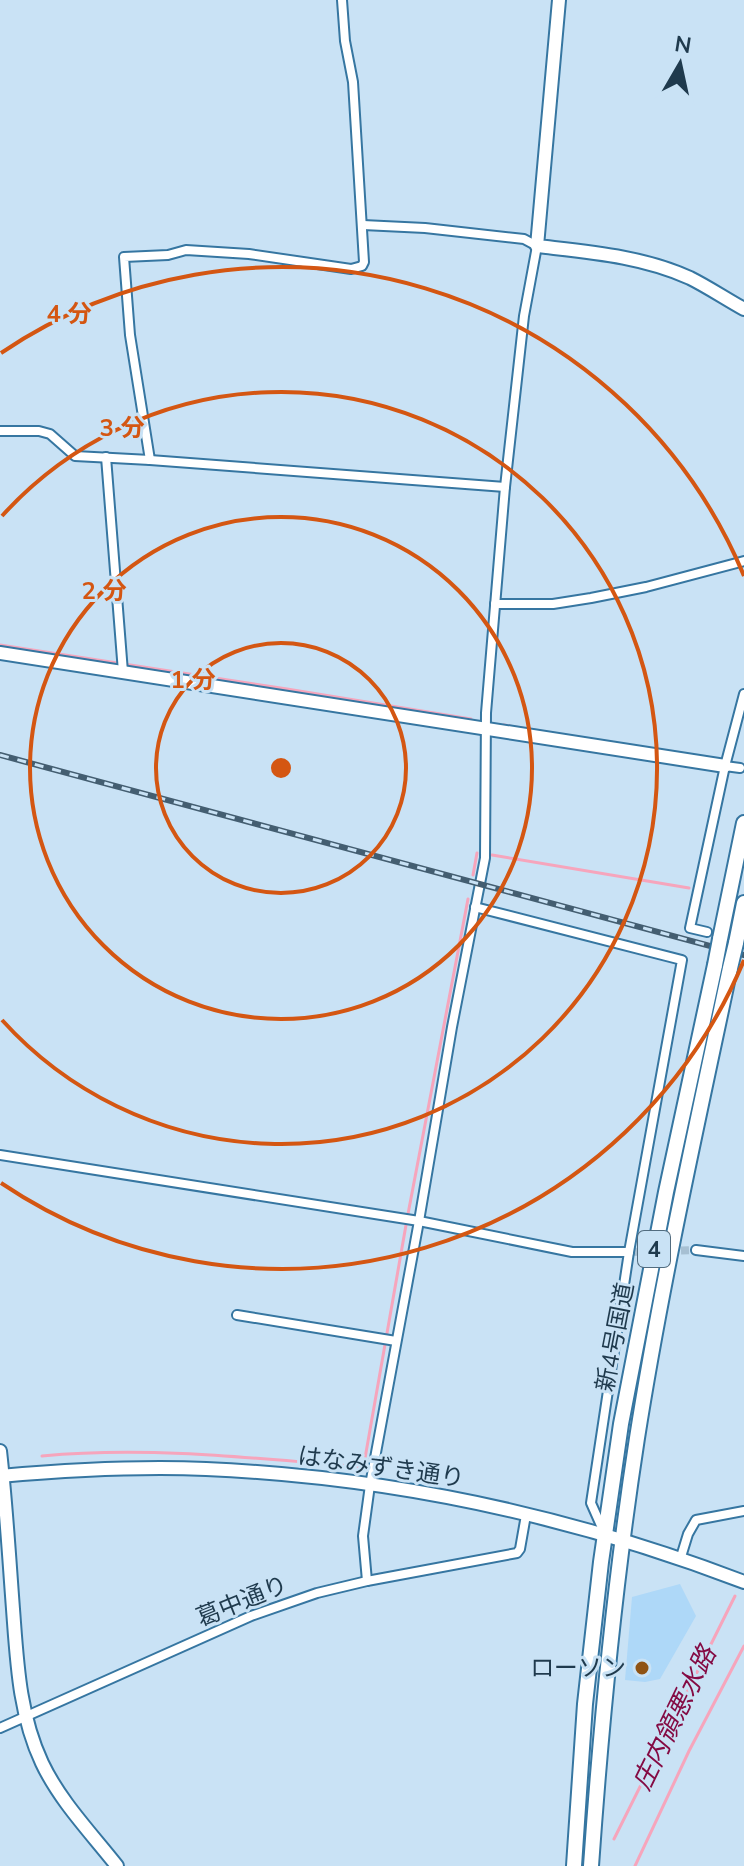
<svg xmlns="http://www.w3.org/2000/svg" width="744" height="1866" viewBox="0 0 744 1866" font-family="'Nunito Sans','Noto Sans JP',sans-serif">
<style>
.built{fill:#aed8f8}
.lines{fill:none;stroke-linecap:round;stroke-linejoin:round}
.stream{stroke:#f6a5bc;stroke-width:3}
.street-tunnel{stroke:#a7c0d3;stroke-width:8;stroke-dasharray:8 4;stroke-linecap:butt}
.street-casing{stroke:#3676a1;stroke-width:12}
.secondary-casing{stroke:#3676a1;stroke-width:16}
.highway-casing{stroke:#3676a1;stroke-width:18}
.street{stroke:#fff;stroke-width:8}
.secondary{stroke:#fff;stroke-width:12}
.highway{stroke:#fff;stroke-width:14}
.rail-casing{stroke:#445e71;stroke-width:6}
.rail{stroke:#c9e2f5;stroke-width:3;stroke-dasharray:9;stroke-linecap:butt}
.highway-bridge-casing{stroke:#3676a1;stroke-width:18;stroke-linecap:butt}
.highway-bridge{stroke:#fff;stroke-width:14}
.ring{fill:none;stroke:#d45612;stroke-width:4}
.poi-dot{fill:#8f5314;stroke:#c9e2f5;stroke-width:3}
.labels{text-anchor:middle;stroke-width:6;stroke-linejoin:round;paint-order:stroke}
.shield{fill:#c9e2f5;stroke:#526c7f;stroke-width:2}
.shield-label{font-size:22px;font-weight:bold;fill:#1f3a4d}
.street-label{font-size:24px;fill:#1f3a4d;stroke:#c9e2f5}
.poi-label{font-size:24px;fill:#1f3a4d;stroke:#c9e2f5;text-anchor:end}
.water-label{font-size:26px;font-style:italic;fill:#840b44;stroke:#c9e2f5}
.centre{fill:#d45612;stroke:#c9e2f5;stroke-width:4}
.ring-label{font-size:24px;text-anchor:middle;font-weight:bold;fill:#d45612;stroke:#c9e2f5;stroke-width:6;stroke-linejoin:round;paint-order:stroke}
</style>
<rect width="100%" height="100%" fill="#c9e2f5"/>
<!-- built -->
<path class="built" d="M680,1584l16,32 -36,63 -15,3 -20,-2 7,-83z"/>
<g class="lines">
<!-- stream -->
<g class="stream">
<path d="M0,645l287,44 184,30"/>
<path d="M504,725l83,14"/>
<path d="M492,855l197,33"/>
<path d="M473,875l4,-22"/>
<path d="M408,1214l60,-315"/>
<path d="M42,1456c105,-10 212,2 317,11l5,-3 42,-239"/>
<path d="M614,1839l121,-243"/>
<path d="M635,1866l54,-115 55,-105"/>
</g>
<!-- street-tunnel -->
<g class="street-tunnel">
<path d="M707,932l37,9"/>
<path d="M669,1251l27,-1"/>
<path d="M629,1252l27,-1"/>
</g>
<defs>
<g id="street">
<path d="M363,225l62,3 99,11 13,7 -13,70 -19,171 -19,226 -1,145 -33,169 -33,194 -49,264 -7,51 4,45"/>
<path d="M0,431h39l11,3 25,22 75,4 355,27"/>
<path d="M106,457l17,215"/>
<path d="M150,460l-20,-125 -6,-78 44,-2 18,-5 63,4 102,15 11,-3 2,-4 -11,-180 -8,-41 -3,-41"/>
<path d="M495,604h58l38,-6 55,-11 98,-26"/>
<path d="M725,766l15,2"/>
<path d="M475,907l207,53 -53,292 -38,251 12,27"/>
<path d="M707,932l-17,-4 35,-162 19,-72"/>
<path d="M0,1155l419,66 153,31h57"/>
<path d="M696,1250l48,6"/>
<path d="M237,1315l159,26"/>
<path d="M680,1560l8,-26 8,-14 48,-9"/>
<path d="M0,1728l251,-112 66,-23 50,-12 150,-28 3,-4 6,-34"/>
</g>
<g id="secondary">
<path d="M559,0l-22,246c51,6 105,10 153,32 18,9 36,21 54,31"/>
<path d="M0,653l725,113"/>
<path d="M0,1451c6,53 9,105 13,158 4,53 6,105 29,154 18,38 49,70 75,103"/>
<path d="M0,1476c68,-6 138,-10 206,-7 184,8 366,47 538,113"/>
</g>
<g id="highway">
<path d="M720,939l24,-116"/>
<path d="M736,943l8,-40"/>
<path d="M574,1866l11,-162 16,-142 20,-138 45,-232 49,-227"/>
<path d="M591,1866c10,-143 24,-286 46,-428 25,-158 60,-314 93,-470"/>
</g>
</defs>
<!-- street casing -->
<use href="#street" class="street-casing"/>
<!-- secondary casing -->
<use href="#secondary" class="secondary-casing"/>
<!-- highway casing -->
<use href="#highway" class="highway-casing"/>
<!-- street -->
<use href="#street" class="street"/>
<!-- secondary -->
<use href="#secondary" class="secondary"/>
<!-- highway -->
<use href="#highway" class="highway"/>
<defs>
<path id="rail" d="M0,755l744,200"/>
</defs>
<!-- rail casing -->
<use href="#rail" class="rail-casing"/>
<!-- rail -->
<use href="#rail" class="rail"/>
<defs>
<g id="highway-bridge">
<path d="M715,965l5,-26"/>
<path d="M730,968l6,-25"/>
</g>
</defs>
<!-- highway-bridge casing -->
<use href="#highway-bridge" class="highway-bridge-casing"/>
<!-- highway-bridge -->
<use href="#highway-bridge" class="highway-bridge"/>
</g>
<!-- distance rings -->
<g class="ring">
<circle cx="281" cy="768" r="125"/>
<circle cx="281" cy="768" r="251"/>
<path d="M2 516A376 376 0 1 1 2 1020"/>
<path d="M744 960A501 501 0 0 1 1 1183M1 353A501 501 0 0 1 744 576"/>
</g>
<!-- markers -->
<circle class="poi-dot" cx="642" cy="1668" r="8"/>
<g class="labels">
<!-- shield labels -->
<rect class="shield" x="638" y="1231" width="32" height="36" rx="6"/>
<g class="shield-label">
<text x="654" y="1257">4</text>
</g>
<!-- street labels -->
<g class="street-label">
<text transform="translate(615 1337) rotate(-79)" y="8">新4号国道</text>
<text transform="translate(381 1467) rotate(8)" y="8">はなみずき通り</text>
<text transform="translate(242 1601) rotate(-22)" y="8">葛中通り</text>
</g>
<!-- poi labels -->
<g class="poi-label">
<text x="626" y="1676">ローソン</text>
</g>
<!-- water labels -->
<g class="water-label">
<text transform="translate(674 1718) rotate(-64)" y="9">庄内領悪水路</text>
</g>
</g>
<circle cx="281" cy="768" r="12" class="centre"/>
<g class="ring-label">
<text x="69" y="322">4 分</text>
<text x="122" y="436">3 分</text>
<text x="104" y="599">2 分</text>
<text x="193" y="688">1 分</text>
</g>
<!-- north arrow -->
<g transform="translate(680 64) rotate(9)" stroke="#c9e2f5" stroke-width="6" paint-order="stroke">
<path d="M0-6L14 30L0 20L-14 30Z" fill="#1f3a4d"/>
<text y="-12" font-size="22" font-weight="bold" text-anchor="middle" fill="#1f3a4d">N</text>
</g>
</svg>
